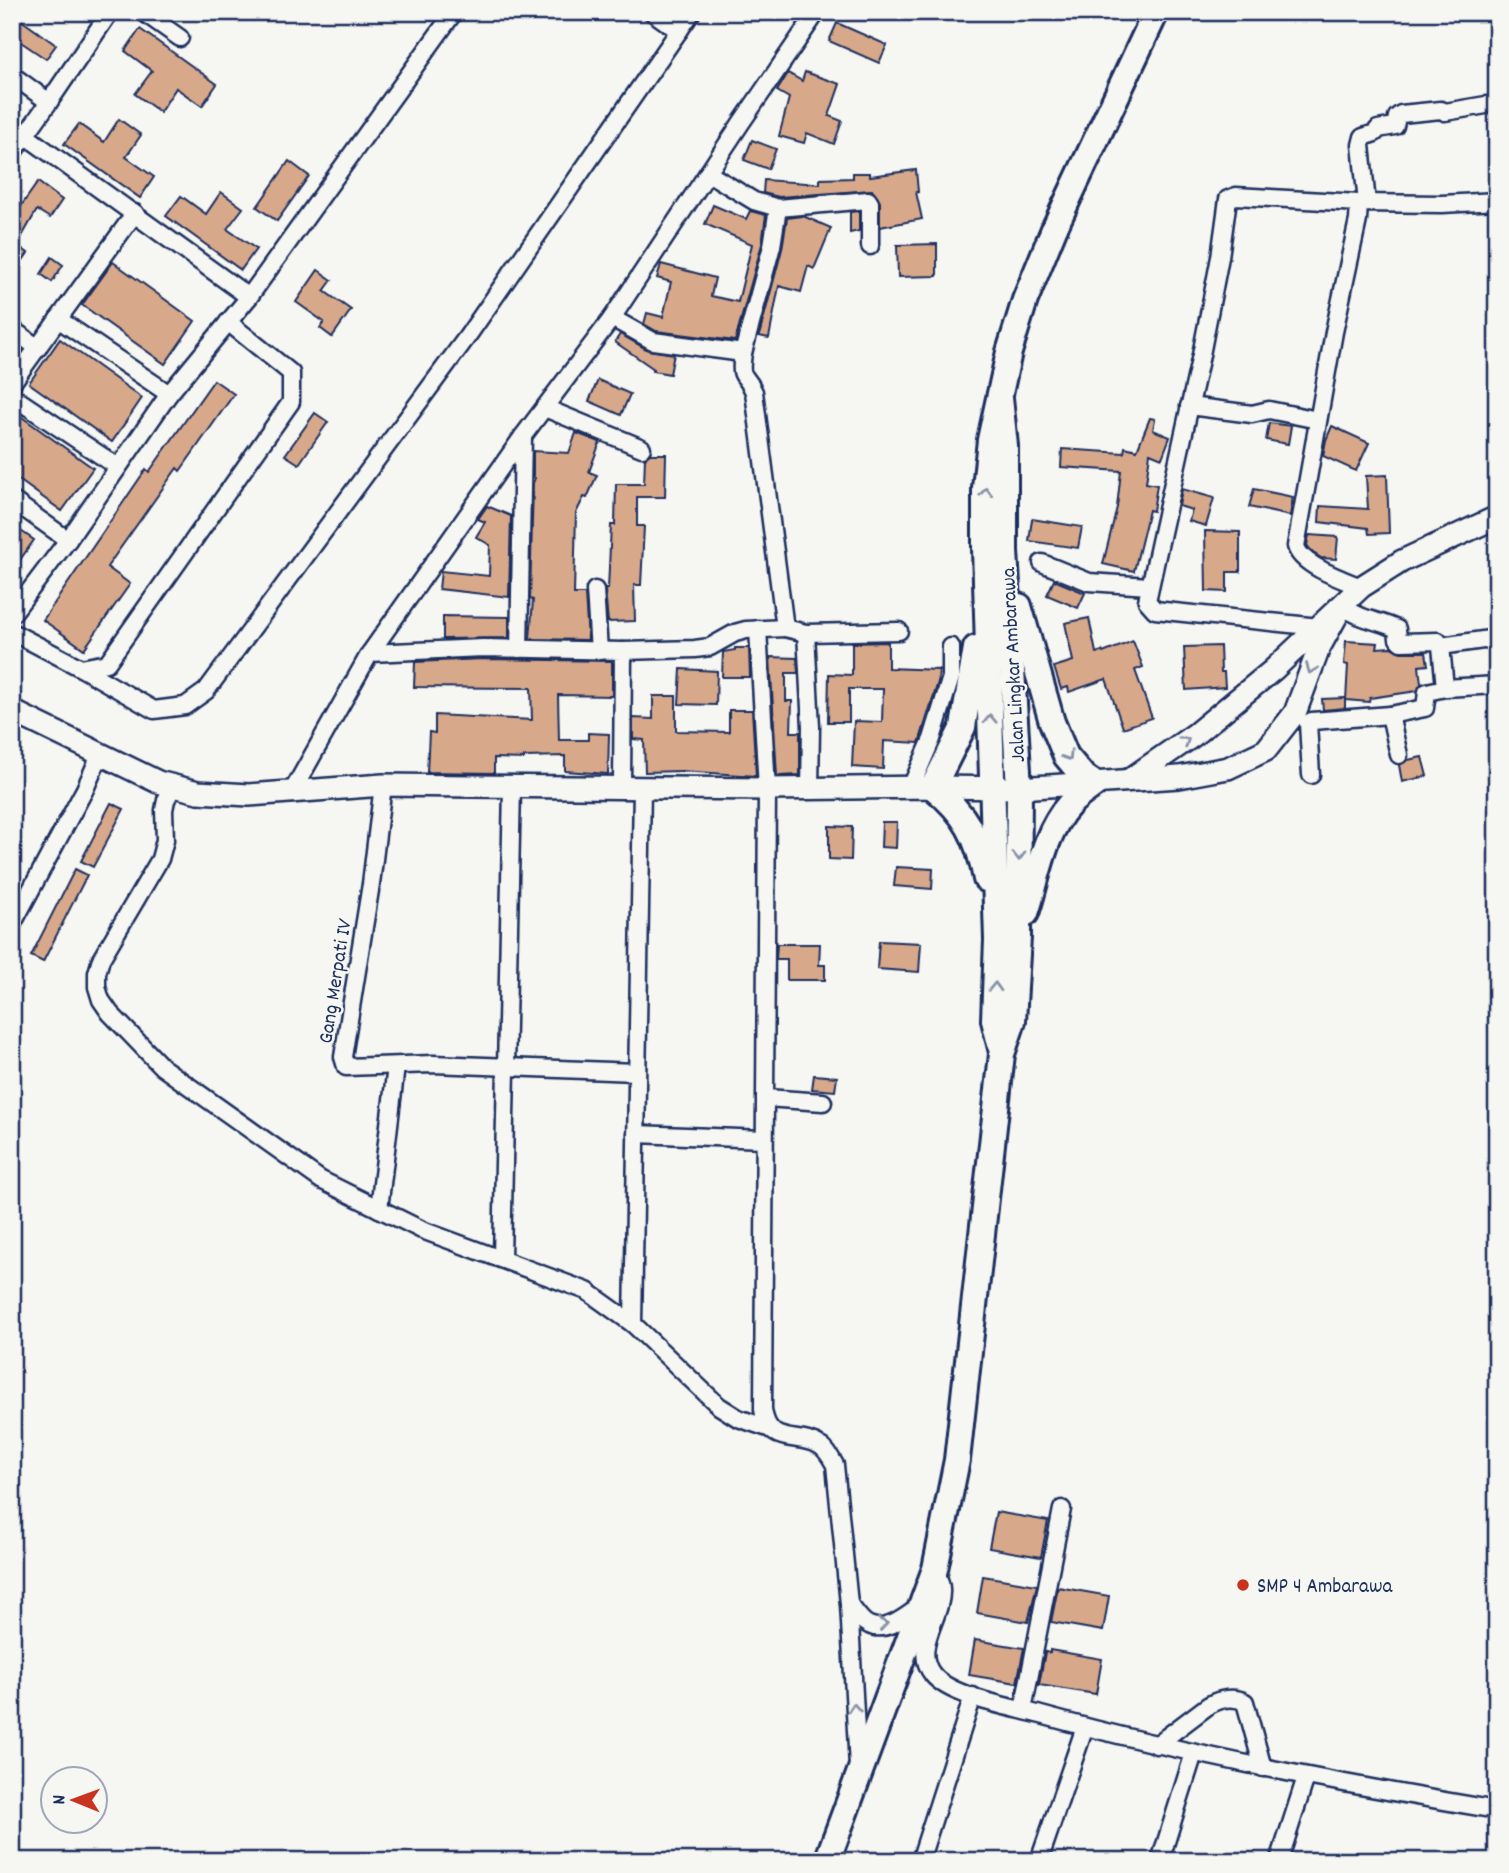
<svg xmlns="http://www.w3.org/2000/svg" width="1509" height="1873" viewBox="0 0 1509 1873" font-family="Dekko,sans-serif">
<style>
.building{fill:#d8a88a;stroke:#1b2f5e;stroke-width:2}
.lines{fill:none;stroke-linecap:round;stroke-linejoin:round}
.minor-casing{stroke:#1b2f5e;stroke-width:21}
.major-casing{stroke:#1b2f5e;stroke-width:26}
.highway-casing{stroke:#1b2f5e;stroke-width:30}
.minor{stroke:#f6f6f2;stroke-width:16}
.major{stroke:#f6f6f2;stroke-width:21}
.highway{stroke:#f6f6f2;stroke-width:24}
.oneway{stroke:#8892a8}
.poi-dot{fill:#c8321e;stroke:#f6f6f2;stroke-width:2.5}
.labels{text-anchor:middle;stroke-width:5;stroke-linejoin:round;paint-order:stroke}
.street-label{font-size:21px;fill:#1b2f5e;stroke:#f6f6f2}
.poi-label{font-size:21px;fill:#1b2f5e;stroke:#f6f6f2;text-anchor:start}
</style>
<rect width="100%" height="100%" fill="#f6f6f2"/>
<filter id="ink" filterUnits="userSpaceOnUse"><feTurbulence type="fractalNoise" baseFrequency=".0143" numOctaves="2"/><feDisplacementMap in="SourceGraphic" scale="14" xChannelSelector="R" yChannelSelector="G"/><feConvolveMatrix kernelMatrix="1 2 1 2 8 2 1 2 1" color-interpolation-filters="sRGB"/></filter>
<g filter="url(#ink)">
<!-- building -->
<g class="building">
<path d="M21,20l35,25 -10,14 -34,-23z"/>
<path d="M837,23l50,22 -8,18 -50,-22z"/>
<path d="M140,29l77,55 -15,22 -26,-18 -16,24 -25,-18 17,-23 -27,-20z"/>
<path d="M805,72l35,12 -11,32 13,5 -8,23 -27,-11 -3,10 -25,-7 10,-38 -12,-7 11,-18 14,8z"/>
<path d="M119,119l22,16 -15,22 28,20 -14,21 -76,-54 15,-20 25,18z"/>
<path d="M752,140l24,9 -8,20 -24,-9z"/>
<path d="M289,161l20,15 -32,45 -20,-14z"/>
<path d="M916,170l2,22h-2l6,27 -42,8v-25l-8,-12 -93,7 -16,-4 1,-13 56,4v-5l33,-1v-5h17v3z"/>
<path d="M38,182l24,18 -12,18 -13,-8 -20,35 11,8 -16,23v-57z"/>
<path d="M221,192l22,16 -16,21 29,20 -15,21 -75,-54 15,-20 25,18z"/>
<path d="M713,205l33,14 4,-8 16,4 -4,29 -27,97 -79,-10 -12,-7 3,-11 16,4 8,-35 -14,-4 4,-14 54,14 -4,18 27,6 14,-58 -47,-20z"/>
<path d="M859,211v20l-9,2v-21z"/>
<path d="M803,216l28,12 -17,41 -6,-3 -7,26 -22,-6 -10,52 -10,-2 23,-87 5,-31z"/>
<path d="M937,244v32l-39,1 -1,-32z"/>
<path d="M52,257l11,8 -11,17 -11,-8z"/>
<path d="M113,262l82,59 -30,43 -83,-59z"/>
<path d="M318,270l14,10 -8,11 27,19 -19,27 -12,-9 4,-6 -28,-20z"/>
<path d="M620,334l28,16 26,4 -4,20 -17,-3 1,-2 -39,-27z"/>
<path d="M60,339l82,59 -30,44 -83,-59z"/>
<path d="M214,380l20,14 -54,77 -3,-3 -70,99 23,17 -46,65 -41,-29 103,-151 3,3z"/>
<path d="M598,380l32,14 -9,21 -32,-14z"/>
<path d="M12,410l81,58 -31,43 -50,-36z"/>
<path d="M315,413l13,9 -29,42 -14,-9z"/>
<path d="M1150,418l5,1 -2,11 17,7 -8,21 -12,-5 -4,30 11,2 -4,26 -4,-1 -15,61 -31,-7 14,-57 4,-36 -60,-4 1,-18 62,4 1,-6 12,3z"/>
<path d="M1269,423l22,3 -3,18 -22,-4z"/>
<path d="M1332,426l37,17 -13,28 -33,-15 3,-16z"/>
<path d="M576,433l24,9 -11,30 8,3 -10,23 -3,-1 -8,16 -2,81h11l3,46 -58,-1 3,-39 -3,-1 3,-116 2,-5 -2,-1v-26l36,2z"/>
<path d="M650,454h16l-1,43h-28v29h7l-3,59h-7l1,36 -27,1 -3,-33h3l3,-64h4l1,-41h28l1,-26z"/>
<path d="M1387,475l2,58 -20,1 -1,-6 -49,-6 1,-16 48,3 -2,-33z"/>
<path d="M1182,489l32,9 -8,28 -17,-5 3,-11 -13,-4z"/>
<path d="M1254,489l39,8 -3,19 -41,-9z"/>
<path d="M487,506l24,10 -2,81 -70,-8 2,-18 48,5 1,-31 -14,-8 9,-15 -7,-3z"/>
<path d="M1032,519l50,8 -4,21 -49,-7z"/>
<path d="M12,525l22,15 -22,31z"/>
<path d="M1205,531l35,1v40h-13v20l-21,-1z"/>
<path d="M1309,535l29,2 -2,22 -15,-1 -9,-6 -5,-7z"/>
<path d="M1054,580l31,13 -7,15 -31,-13z"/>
<path d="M443,616l66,1v21l-66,1z"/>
<path d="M1089,618l7,35 6,-2 1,2 30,-12 10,26 -8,3 17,48 -29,10 -17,-49 -37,13 -1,-5 -7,2 -7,-22 19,-6 -8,-38z"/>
<path d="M1346,641l32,2 -1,5 14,-1 10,5h25l2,13 -9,1 2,18 -4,7 -47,7 -1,4 -23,-2 2,-35 -4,-1z"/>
<path d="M888,642v26l51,2 -1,12 -19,61 -35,-2 -1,28 -31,-2 2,-46 28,1 1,-33h-34v33h-21l1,-48 23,1v-32z"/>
<path d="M1220,646l1,26h3l1,15 -39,3 -2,-43z"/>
<path d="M735,648h14l1,29h-28l1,-25 12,-2z"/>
<path d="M770,657l27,1 1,15h-12v28h6l-1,31h9v43l-23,1z"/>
<path d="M483,659l129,2v35l-54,-1 1,45h29v-7l21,1 -1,40 -43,-3v-15l-41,1v2l-30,-1v15l-67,-1 2,-40 6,1v-18l97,5 -1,-32 -117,-1 1,-25z"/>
<path d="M681,669l36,2 -1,34 -37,-1z"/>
<path d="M653,696h23v35l53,1v-22h23l4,66 -74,-5 -37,1 -1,-32 -11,-1v-21l20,1z"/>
<path d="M1345,698v10l-22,2 -1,-11z"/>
<path d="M1422,757l5,19 -25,6 -3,-17 9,-5z"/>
<path d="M111,803l13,6 -31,58 -12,-6z"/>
<path d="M882,822h15l-1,26 -15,-1z"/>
<path d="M829,826l23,1 -1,33 -22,-1z"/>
<path d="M896,867l37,2 -1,20 -38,-3z"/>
<path d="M75,869l12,6 -44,87 -12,-6z"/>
<path d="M879,941l42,2 -2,29 -42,-3z"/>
<path d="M777,944h43l-1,21h6v15h-38v-21h-11z"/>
<path d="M814,1075l23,2 -2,14 -23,-2z"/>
<path d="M996,1512l52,9 -7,36 -52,-9z"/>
<path d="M983,1576l54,9 -9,37 -51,-9z"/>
<path d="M1058,1587l51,9 -6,35 -52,-9z"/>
<path d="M975,1640l49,8 -7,35 -48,-8z"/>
<path d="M1050,1650l52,9 -6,35 -57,-9 6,-33 5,1z"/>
</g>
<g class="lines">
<defs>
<g id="minor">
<path d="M143,12l37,26"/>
<path d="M652,12l27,19"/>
<path d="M12,75l37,27 61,-90"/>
<path d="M12,154l37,-52"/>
<path d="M708,173l46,28 24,7 -6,38 -29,107c-4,30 2,17 11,39l31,236 21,5 93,-2"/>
<path d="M1367,203l-6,-58 2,-8 12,-4 3,-4 17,-3 2,-9 4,-3 40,-4 4,2 41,-7"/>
<path d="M778,208l90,-8 2,3v43"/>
<path d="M249,297l205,-285"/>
<path d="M612,318l41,23 90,12"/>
<path d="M58,319l111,75"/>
<path d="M12,329l26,19"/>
<path d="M12,383l123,-170"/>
<path d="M12,396l106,71"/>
<path d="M1189,406l63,8 17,-4 49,10"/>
<path d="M545,408l97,40"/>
<path d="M12,500l56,40"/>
<path d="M1042,563l47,19 60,4"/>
<path d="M1361,587c-18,-7 -61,-22 -65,-41l38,-214 24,-112 1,-17 83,1 55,-3"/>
<path d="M595,590l4,61"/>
<path d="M1342,606c19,14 36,14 55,23l1,10 3,3 37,-1 3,5 56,-8"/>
<path d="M12,614l56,-74 101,-146 80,-97 -223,-161"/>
<path d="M1319,627l-164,-17 -8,-9 54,-246 19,-98 8,-58 8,-3 123,7"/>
<path d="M758,629l9,160 -4,620c5,40 36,22 59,38 6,5 9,11 13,18l14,139 9,163"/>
<path d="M12,632l69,36 26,-5 184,-261v-29l-63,-51"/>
<path d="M806,633l5,94 -1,62"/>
<path d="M519,649l4,-213"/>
<path d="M623,651l72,-2 15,-2 25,-14 11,-3 39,-2"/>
<path d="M370,653l113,-5 140,3 -1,136"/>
<path d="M81,668l73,42 31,-4 21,-15 261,-354 225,-325"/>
<path d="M1445,688l52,-3"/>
<path d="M1390,715l9,40"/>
<path d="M1311,775l-3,-52 4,-2 78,-6 35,-7 2,-16 18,-4 -4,-42"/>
<path d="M383,785l-12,99 -28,173 3,10 87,-3 203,8"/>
<path d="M173,787l-7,13 -2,10 1,30 -5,19 -59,100 -4,14v14l4,13 9,13 52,54 159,113 101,50 165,61 46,33"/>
<path d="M911,787l21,-48 19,-62v-30"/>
<path d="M642,788l-9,536 86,82 19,12 30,10"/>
<path d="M292,792l78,-139 153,-217 89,-118 129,-195 76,-111"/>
<path d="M12,925l73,-136 15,-34"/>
<path d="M766,1098l57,4"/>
<path d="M636,1134l128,5"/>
<path d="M379,1209l17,-143"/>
<path d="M502,1258l10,-471"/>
<path d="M935,1569c2,6 6,13 6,20 2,28 -30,59 -8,86 18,22 79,32 108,40 150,41 302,69 456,95"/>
<path d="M849,1604c6,7 12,18 20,21 18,9 39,-11 53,-20"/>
<path d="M1023,1710l39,-201"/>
<path d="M1156,1745l53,-40c11,-6 25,-9 36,-3l18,66"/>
<path d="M920,1861l53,-165"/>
<path d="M1039,1861l46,-134"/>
<path d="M1160,1861l34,-108"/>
<path d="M1279,1861l27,-84"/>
</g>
<g id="major">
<path d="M12,711l146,71 40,10 51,3 134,-10 384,4 166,-2 86,1 160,-11 49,-9 38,-18 29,-37 24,-65 22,-40"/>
<path d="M1129,780l65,-45 79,-65 88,-83 41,-26 95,-44"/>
</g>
<g id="highway">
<path d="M1019,606l33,116 14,34 16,19 13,9c-9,7 -19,13 -26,21 -26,29 -31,73 -43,108"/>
<path d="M976,648l-13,79 -30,60c33,27 45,50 53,92"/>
<path d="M1002,1052l-8,-32 3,-80 -12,-391v-61l5,-48 19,-88 16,-52 29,-71 102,-217"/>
<path d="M827,1861l108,-292 22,-109 45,-406 11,-33 5,-84 1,-149 -14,-237v-105l-5,-48"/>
</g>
</defs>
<!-- minor casing -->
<use href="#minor" class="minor-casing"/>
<!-- major casing -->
<use href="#major" class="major-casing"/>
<!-- highway casing -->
<use href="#highway" class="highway-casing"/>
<!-- minor -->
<use href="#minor" class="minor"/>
<!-- major -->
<use href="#major" class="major"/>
<!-- highway -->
<use href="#highway" class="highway"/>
</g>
<!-- one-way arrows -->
<defs><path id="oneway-chevron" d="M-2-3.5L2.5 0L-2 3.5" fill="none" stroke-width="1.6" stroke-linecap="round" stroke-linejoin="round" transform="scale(1.75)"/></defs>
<g class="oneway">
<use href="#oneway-chevron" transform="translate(986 492) rotate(-88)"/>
<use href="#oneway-chevron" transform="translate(1311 669) rotate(111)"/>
<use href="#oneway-chevron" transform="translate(990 719) rotate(-92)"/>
<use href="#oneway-chevron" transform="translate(1185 741) rotate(-35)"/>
<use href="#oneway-chevron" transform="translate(1068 756) rotate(57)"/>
<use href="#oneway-chevron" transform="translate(1019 856) rotate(90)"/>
<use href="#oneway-chevron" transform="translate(995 987) rotate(-88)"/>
<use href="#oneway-chevron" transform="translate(883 1624) rotate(-9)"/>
<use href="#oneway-chevron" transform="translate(854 1708) rotate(-94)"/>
</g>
</g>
<!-- markers -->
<circle class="poi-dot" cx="1243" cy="1585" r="7"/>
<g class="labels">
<!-- street labels -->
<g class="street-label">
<text transform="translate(1012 665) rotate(-93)" y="7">Jalan Lingkar Ambarawa</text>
<text transform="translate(334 981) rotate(-81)" y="7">Gang Merpati IV</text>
</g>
<!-- poi labels -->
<g class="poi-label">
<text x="1257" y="1592">SMP 4 Ambarawa</text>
</g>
</g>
<!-- margin -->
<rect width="1509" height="1873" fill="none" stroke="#f6f6f2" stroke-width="42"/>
<rect x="21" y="21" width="1467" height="1831" fill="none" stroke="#1b2f5e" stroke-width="2.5" filter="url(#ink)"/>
<!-- north arrow -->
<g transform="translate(74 1800) rotate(271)"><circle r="33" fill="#f6f6f2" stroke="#9ea6b7" stroke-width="2"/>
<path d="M0-5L12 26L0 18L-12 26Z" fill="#c8321e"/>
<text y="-10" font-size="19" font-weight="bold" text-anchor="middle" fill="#1b2f5e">N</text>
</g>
</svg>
